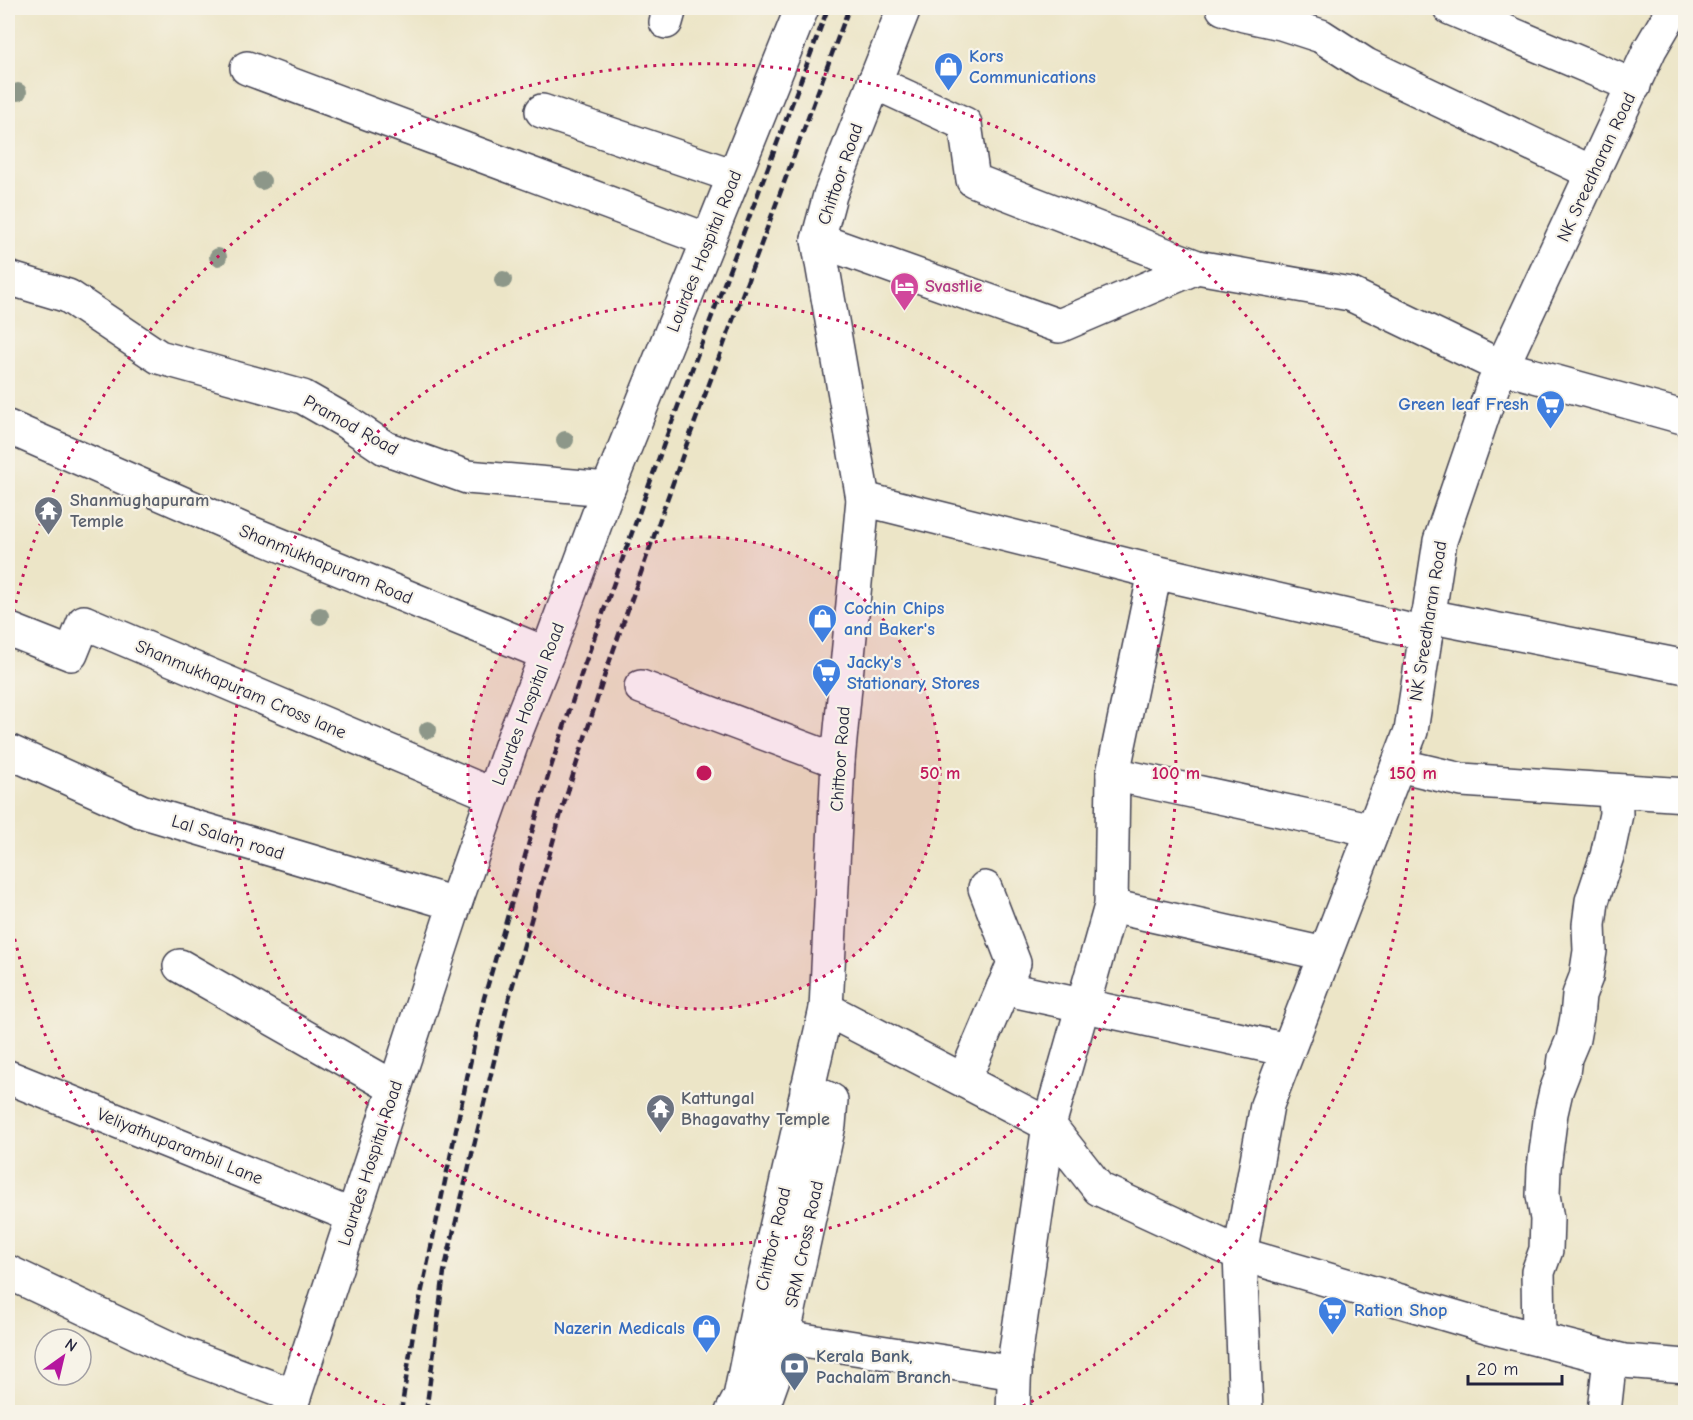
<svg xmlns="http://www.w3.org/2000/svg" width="1693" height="1420" viewBox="0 0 1693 1420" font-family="'Comic Neue',sans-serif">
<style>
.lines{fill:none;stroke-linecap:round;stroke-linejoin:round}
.minor-casing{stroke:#403f50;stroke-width:36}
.major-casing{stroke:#403f50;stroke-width:36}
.minor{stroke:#fff;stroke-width:33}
.major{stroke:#fff;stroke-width:33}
.rail{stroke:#22223b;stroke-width:4.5;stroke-dasharray:9 4.5;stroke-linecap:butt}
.tree{fill:#8d9789}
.ring{fill:none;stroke:#c2185b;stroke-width:3;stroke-dasharray:3 6}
.labels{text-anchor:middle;stroke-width:4.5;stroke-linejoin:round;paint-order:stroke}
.shop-label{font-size:18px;font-weight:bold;fill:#366cbe;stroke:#f7f3e8;text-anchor:start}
.street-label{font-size:18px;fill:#22223b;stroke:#f7f3e8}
.hotel-label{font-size:18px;font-weight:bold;fill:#b23c85;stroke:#f7f3e8;text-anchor:start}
.worship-label{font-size:18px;font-weight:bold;fill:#5b616d;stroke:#f7f3e8;text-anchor:start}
.service-label{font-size:18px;font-weight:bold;fill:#4e5e75;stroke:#f7f3e8;text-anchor:start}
.centre{fill:#c2185b;stroke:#f7f3e8;stroke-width:3}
.ring-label{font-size:18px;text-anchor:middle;font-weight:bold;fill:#c2185b;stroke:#f7f3e8;stroke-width:4.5;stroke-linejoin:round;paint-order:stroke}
</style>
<rect width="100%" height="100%" fill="#f7f3e8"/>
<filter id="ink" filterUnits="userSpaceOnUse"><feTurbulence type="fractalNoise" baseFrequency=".0167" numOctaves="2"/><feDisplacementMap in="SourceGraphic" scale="12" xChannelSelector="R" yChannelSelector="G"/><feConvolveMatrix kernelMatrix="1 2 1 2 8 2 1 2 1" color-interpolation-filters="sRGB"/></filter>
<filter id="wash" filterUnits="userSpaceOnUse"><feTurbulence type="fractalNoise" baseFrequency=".008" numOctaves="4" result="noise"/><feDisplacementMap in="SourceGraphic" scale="24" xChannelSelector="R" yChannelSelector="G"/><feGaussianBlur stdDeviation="1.35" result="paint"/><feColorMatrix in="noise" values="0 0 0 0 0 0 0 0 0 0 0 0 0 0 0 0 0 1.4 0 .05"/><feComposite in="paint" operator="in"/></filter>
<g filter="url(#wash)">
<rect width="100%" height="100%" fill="#ece5c7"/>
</g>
<g filter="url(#ink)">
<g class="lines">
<defs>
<g id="minor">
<path d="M1223,8l21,7 37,8 40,13 45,29 227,108"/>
<path d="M1450,8l184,78"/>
<path d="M666,22l4,-14"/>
<path d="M247,68l461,172"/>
<path d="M874,82l91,42 8,56 224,87 153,27 152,73 184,51"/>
<path d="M542,111l192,65"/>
<path d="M818,240l241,86 138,-59"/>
<path d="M8,278l60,18 91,61 144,40 42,24 40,27 82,29 141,12"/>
<path d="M8,427l238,104 301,123"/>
<path d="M863,499l292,73 271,62"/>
<path d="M1428,616l258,51"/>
<path d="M8,629l63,25 13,-32 409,173"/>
<path d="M641,687l197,74"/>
<path d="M8,751l133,60 314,93"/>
<path d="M1398,765l64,15 224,15"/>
<path d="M1113,774l260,56"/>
<path d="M1111,906l214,48"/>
<path d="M180,966l215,122"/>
<path d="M1003,988l285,62"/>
<path d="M826,1009l223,116 50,64 141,65 246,72 138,35 62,5"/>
<path d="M8,1077l345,139"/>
<path d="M964,1080l50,-117 -29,-75"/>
<path d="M8,1272l172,81 114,43"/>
<path d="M784,1337l231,36"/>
<path d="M1539,1339l-1,-67 8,-22 1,-31 -4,-24 1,-27 7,-55 5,-22 7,-18 2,-15 8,-19 4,-22 2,-22 7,-18 4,-26 -1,-26 3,-24 15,-45 9,-42 -1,-23"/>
<path d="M289,1412l166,-508 59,-167 33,-83 61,-165 194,-481"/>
<path d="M761,1412l15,-42 53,-245 2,-25 -24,-11"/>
<path d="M1013,1412l2,-55 34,-232 62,-219 2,-132 42,-202"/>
<path d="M1246,1412l-6,-158 27,-149 144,-374 29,-190 53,-155 157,-337 24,-41"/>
<path d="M1604,1412l6,-54"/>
</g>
<path id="major" d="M732,1412l8,-15 18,-90 68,-298 12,-248 25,-262 -45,-259 12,-45 74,-187"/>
</defs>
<!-- minor casing -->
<use href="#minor" class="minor-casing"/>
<!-- major casing -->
<use href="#major" class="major-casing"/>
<!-- minor -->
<use href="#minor" class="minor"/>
<!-- major -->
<use href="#major" class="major"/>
<!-- rail -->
<g class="rail">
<path d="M401,1412l13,-85 70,-329 65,-225 35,-107 82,-228 162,-430"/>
<path d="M426,1412l18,-140 64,-270 53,-189 44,-139 81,-228 163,-438"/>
</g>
</g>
<!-- trees -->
<g class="tree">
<circle cx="18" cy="92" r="9"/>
<circle cx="262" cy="181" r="9"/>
<circle cx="218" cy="257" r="9"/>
<circle cx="503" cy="280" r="9"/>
<circle cx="565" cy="440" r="9"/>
<circle cx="320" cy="616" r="9"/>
<circle cx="428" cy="730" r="9"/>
</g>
</g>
<!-- distance rings -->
<circle cx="704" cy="773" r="236" fill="#c2185b" fill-opacity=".12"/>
<g class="ring">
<circle cx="704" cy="773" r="236"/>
<circle cx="704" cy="773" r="472"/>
<path d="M393 1410A709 709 0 0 1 8 908M8 638A709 709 0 1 1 1015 1410"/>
</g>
<!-- icons -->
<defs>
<symbol id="shop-pin" viewBox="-11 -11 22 30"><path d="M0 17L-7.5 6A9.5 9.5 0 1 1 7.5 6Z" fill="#3f7fe0" stroke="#f7f3e8"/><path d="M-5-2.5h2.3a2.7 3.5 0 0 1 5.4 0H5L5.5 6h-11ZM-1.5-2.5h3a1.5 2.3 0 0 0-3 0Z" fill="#fff"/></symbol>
<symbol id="hotel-pin" viewBox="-11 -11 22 30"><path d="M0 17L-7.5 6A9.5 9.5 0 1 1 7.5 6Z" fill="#d1479c" stroke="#f7f3e8"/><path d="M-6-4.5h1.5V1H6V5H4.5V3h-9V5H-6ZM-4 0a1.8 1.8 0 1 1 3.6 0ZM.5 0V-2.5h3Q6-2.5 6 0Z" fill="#fff"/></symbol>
<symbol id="supermarket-pin" viewBox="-11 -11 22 30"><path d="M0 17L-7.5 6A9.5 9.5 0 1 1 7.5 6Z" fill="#3f7fe0" stroke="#f7f3e8"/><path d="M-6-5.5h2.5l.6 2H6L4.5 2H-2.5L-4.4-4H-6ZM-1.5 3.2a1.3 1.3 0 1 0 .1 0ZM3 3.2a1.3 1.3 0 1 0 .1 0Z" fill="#fff"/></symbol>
<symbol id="temple-pin" viewBox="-11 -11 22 30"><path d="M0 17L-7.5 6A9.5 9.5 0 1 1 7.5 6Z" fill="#6b7280" stroke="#f7f3e8"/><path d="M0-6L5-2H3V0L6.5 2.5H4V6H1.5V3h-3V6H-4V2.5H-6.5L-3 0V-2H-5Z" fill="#fff"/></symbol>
<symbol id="bank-pin" viewBox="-11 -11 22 30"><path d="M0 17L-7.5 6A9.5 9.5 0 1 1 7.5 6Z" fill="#5c6f8a" stroke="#f7f3e8"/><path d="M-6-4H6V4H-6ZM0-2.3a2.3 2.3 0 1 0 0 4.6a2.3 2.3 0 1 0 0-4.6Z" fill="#fff"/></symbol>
</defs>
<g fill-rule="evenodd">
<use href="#shop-pin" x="932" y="50" width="33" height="45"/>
<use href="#hotel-pin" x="888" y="270" width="33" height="45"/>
<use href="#supermarket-pin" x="1534" y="388" width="33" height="45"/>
<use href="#temple-pin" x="32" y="494" width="33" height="45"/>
<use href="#shop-pin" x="806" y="602" width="33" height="45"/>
<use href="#supermarket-pin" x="810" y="656" width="33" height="45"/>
<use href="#temple-pin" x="644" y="1092" width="33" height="45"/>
<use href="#supermarket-pin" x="1316" y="1294" width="33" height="45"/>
<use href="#shop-pin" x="690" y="1312" width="33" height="45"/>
<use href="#bank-pin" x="778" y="1350" width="33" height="45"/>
</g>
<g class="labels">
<!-- shop labels -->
<g class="shop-label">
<text x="969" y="62">Kors<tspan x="969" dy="21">Communications</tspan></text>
<text x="1529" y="410" text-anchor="end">Green leaf Fresh</text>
<text x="844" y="614">Cochin Chips<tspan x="844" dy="21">and Baker's</tspan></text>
<text x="847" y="668">Jacky's<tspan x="847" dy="21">Stationary Stores</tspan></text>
<text x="1354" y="1316">Ration Shop</text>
<text x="685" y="1334" text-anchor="end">Nazerin Medicals</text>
</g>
<!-- street labels -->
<g class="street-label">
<text transform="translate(1596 167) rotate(-65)" y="6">NK Sreedharan Road</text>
<text transform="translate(840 174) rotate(-71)" y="6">Chittoor Road</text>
<text transform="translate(704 251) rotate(-68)" y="6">Lourdes Hospital Road</text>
<text transform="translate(351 425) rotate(29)" y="6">Pramod Road</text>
<text transform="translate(326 564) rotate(22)" y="6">Shanmukhapuram Road</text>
<text transform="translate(1428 621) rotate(-81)" y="6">NK Sreedharan Road</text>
<text transform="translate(241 689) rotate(23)" y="6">Shanmukhapuram Cross lane</text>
<text transform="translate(528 704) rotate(-69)" y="6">Lourdes Hospital Road</text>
<text transform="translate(840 759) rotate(-86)" y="6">Chittoor Road</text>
<text transform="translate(228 837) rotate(17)" y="6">Lal Salam road</text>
<text transform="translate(180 1146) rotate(22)" y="6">Veliyathuparambil Lane</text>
<text transform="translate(370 1163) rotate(-72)" y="6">Lourdes Hospital Road</text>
<text transform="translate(773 1239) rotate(-77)" y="6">Chittoor Road</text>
<text transform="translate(804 1244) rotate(-78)" y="6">SRM Cross Road</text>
</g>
<!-- hotel labels -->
<g class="hotel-label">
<text x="925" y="292">Svastlie</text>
</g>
<!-- worship labels -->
<g class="worship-label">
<text x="70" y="506">Shanmughapuram<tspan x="70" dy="21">Temple</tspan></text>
<text x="681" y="1104">Kattungal<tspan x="681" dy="21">Bhagavathy Temple</tspan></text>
</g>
<!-- service labels -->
<g class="service-label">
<text x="816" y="1362">Kerala Bank,<tspan x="816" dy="21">Pachalam Branch</tspan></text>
</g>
</g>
<circle cx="704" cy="773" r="9" class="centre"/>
<g class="ring-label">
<text x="940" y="779">50 m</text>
<text x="1176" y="779">100 m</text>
<text x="1413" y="779">150 m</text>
</g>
<!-- margin -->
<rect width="1693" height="1420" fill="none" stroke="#f7f3e8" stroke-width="30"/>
<!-- north arrow -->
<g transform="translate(63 1357) rotate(34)"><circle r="28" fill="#f7f3e8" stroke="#a29fa3" stroke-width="1.5"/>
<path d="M0-4.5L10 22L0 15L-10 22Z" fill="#b5179e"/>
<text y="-9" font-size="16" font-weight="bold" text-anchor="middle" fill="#22223b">N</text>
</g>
<!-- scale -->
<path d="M1468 1375v9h94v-9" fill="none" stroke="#22223b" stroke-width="3"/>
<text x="1477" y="1375" font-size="18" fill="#22223b" stroke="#f7f3e8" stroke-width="4.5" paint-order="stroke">20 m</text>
</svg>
